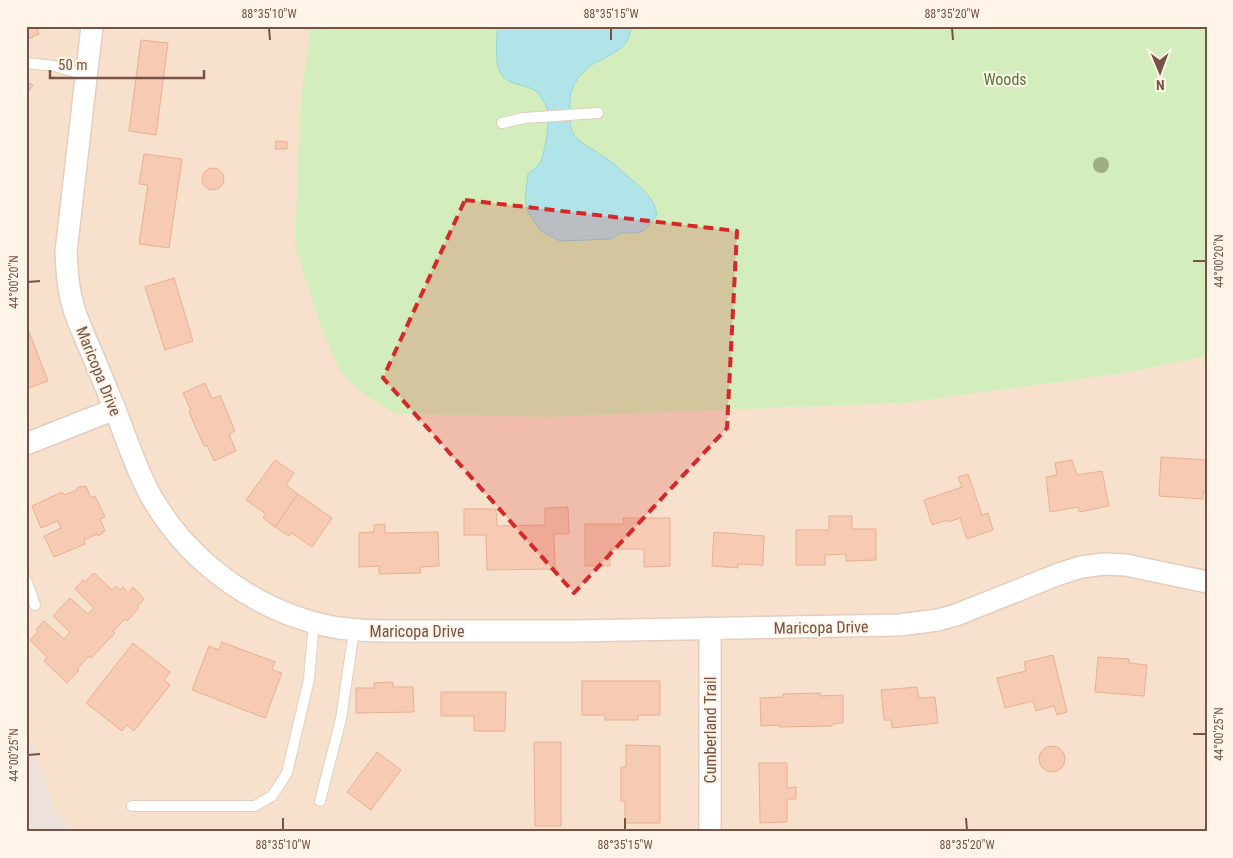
<svg xmlns="http://www.w3.org/2000/svg" width="1233" height="858" viewBox="0 0 1233 858" font-family="'Roboto Condensed',sans-serif">
<style>
.residential{fill:#f7e1cc}
.industrial{fill:#ece2db}
.green{fill:#d3edbc}
.water{fill:#b1e4e9;stroke:#97d5dc}
.building{fill:#f6cab3;stroke:#eaaf92}
.lines{fill:none;stroke-linecap:round;stroke-linejoin:round}
.service-casing{stroke:#e5cdbd;stroke-width:12}
.minor-casing{stroke:#e5cdbd;stroke-width:24}
.service{stroke:#fff;stroke-width:10}
.minor{stroke:#fff;stroke-width:21}
.tree{fill:#9eae83}
.marked{fill:#d62828;fill-opacity:0.2;stroke:#d62828;stroke-width:4;stroke-dasharray:10 6;stroke-linejoin:round}
.ticks{fill:none;stroke:#765344;stroke-width:2}
.labels{text-anchor:middle;stroke-width:4;stroke-linejoin:round;paint-order:stroke}
.park-label{font-size:16px;fill:#4f7839;stroke:#fff4e7}
.street-label{font-size:16px;fill:#765344;stroke:#fff4e7}
.neatline{fill:none;stroke:#765344;stroke-width:2}
.ticks-label{font-size:12px;text-anchor:middle;fill:#765344}
</style>
<rect width="100%" height="100%" fill="#fef0de"/>
<!-- residential -->
<path class="residential" d="M26,26h285l-10,70 95,318 152,3 357,-14 220,-30 82,-17v476h-1133l-20,-23 -28,-83z"/>
<!-- industrial -->
<path class="industrial" d="M26,726l28,83 20,23h-48z"/>
<!-- green -->
<path class="green" d="M311,26h896v330l-82,17 -220,30 -357,14 -152,-3 -34,-21 -22,-22 -17,-39 -28,-86 6,-150z"/>
<!-- water -->
<path class="water" d="M498,26h133c0,23 -22,29 -38,38 -9,6 -18,16 -21,26 -3,7 -2,16 -2,23 -1,9 1,22 9,27 11,9 24,15 35,24 6,5 11,10 17,15 12,11 23,19 26,35l-4,7 -10,10 -7,2h-15l-10,6 -51,2 -19,-10 -13,-19 -3,-13 3,-25c4,-4 11,-8 13,-13 4,-9 9,-41 7,-50 -1,-4 -6,-13 -9,-17 -9,-11 -33,-7 -39,-22 -5,-9 -4,-35 -2,-46z"/>
<!-- building -->
<g class="building">
<path d="M26,26h10l3,8 -13,6z"/>
<path d="M141,40l27,3 -12,92 -27,-4z"/>
<path d="M26,81l7,4 -7,10z"/>
<path d="M276,141l11,1v7h-12z"/>
<path d="M144,154l38,5 -13,89 -30,-4 9,-59 -9,-1z"/>
<circle cx="213" cy="179" r="11"/>
<path d="M174,278l19,63 -28,9 -20,-63z"/>
<path d="M26,324l22,57 -22,8z"/>
<path d="M205,383l7,16 8,-4 15,36 -6,3 7,17 -22,10 -7,-16 -3,1 -15,-34 2,-2 -8,-17z"/>
<path d="M1161,457l46,3v32h-4v7l-44,-3z"/>
<path d="M275,460l19,13 -8,12 12,9 -23,33 -12,-9 3,-4 -20,-14z"/>
<path d="M1072,460l5,15 25,-4 7,35 -30,6 -1,-5 -28,5 -4,-35 11,-2 -2,-12z"/>
<path d="M968,474l14,41 6,-2 5,17 -26,9 -7,-21 -12,4 -1,-2 -15,5 -8,-25 38,-13 -4,-10z"/>
<path d="M82,486l1,1 3,-1 5,12 4,-2 10,21 -5,2 5,12 -3,1 1,1 -5,3 -1,-2 -13,6 1,4 -31,13 -10,-21 17,-8 -3,-7 -17,7 -9,-22 30,-14 2,3 13,-5v-2z"/>
<path d="M298,494l34,24 -20,29 -20,-14 -3,3 -14,-9z"/>
<path d="M568,507l1,27h-15l1,35 -68,1 -1,-35h-22v-26h32l1,17 48,-1v-17z"/>
<path d="M829,516h23v13h24v31l-30,1v-7l-21,1v10h-29v-35h33z"/>
<path d="M623,518h47v48l-26,1v-18h-34v17h-25v-42h39z"/>
<path d="M385,524v9l53,-1 1,34 -19,1 1,6 -42,1v-8l-20,1v-34l15,-1v-7z"/>
<path d="M714,532l50,4 -1,29 -25,-1v4l-26,-2z"/>
<path d="M94,573l18,17 4,-4 4,4 3,-3 5,6 5,-6 11,12 -7,8 2,1 -12,13 -2,-2 -12,12 2,2 -24,25 -2,-2 -12,13 2,1 -12,13 -23,-22 3,-4 -17,-17 8,-8 -2,-2 8,-9 20,18 6,-7 -17,-16 17,-18 18,16 6,-6 -19,-19 8,-9 2,2z"/>
<path d="M222,642l53,20 -3,8 10,3 -17,45 -73,-28 17,-44 10,4z"/>
<path d="M133,643l37,29 -6,8 6,5 -36,46 -7,-6 -5,6 -36,-28z"/>
<path d="M1053,655l14,57 -10,3 -3,-9 -18,5 -3,-10 -28,7 -8,-30 29,-7 -2,-9z"/>
<path d="M1098,657l31,2v4l18,2 -3,31 -49,-4z"/>
<path d="M582,681h78v34h-22v5h-33v-5h-23z"/>
<path d="M393,682v5h20l1,25 -58,1v-25h18v-5z"/>
<path d="M917,687l2,11 16,-1 3,26 -46,5 -1,-8h-7l-3,-30z"/>
<path d="M441,692h65l-1,39h-31v-15h-33z"/>
<path d="M820,693v3l23,-1v28l-11,1v2l-52,1v-2l-19,1 -1,-28 23,-1v-3z"/>
<path d="M534,742h27v84h-26z"/>
<path d="M626,745l34,1v77h-35v-21l-4,-1v-34h5z"/>
<circle cx="1052" cy="759" r="13"/>
<path d="M377,752l24,18 -30,40 -24,-18z"/>
<path d="M759,763h28v25l9,-1v12h-9v23l-27,1z"/>
</g>
<g class="lines">
<defs>
<g id="service">
<path d="M26,63l28,3 32,9"/>
<path d="M502,123l22,-5 74,-5"/>
<path d="M26,580l9,25"/>
<path d="M320,801l21,-82 13,-89"/>
<path d="M132,806h123l17,-10 15,-23 22,-94 5,-57"/>
</g>
<g id="minor">
<path d="M92,26l-26,226c1,20 2,38 8,57 3,10 8,21 12,31 9,20 17,40 25,60 14,32 23,67 41,98 39,67 109,117 187,130 15,2 30,3 45,3h190l325,-6 39,-5 18,-5 103,-41 22,-7 23,-3 22,1 81,17"/>
<path d="M26,444l89,-35"/>
<path d="M710,832v-204"/>
</g>
</defs>
<!-- service casing -->
<use href="#service" class="service-casing"/>
<!-- minor casing -->
<use href="#minor" class="minor-casing"/>
<!-- service -->
<use href="#service" class="service"/>
<!-- minor -->
<use href="#minor" class="minor"/>
</g>
<!-- trees -->
<circle class="tree" cx="1101" cy="165" r="8"/>
<!-- marked area -->
<path class="marked" d="M465,200l272,31 -10,197 -153,165 -191,-215z"/>
<!-- ticks -->
<path class="ticks" d="M269,28l1,12M611,28v12M952,28l1,12M1193,261h13M28,282l12,-1M1193,734h13M28,755l12,-1M283,818v12M625,818v12M966,818l1,12"/>
<g class="labels">
<!-- park labels -->
<g class="park-label">
<text x="1005" y="85">Woods</text>
</g>
<!-- street labels -->
<g class="street-label">
<text transform="translate(99 371) rotate(68)" y="6">Maricopa Drive</text>
<text transform="translate(821 627) rotate(-1)" y="6">Maricopa Drive</text>
<text x="417" y="637">Maricopa Drive</text>
<text transform="translate(710 730) rotate(-90)" y="6">Cumberland Trail</text>
</g>
</g>
<!-- border -->
<rect width="1233" height="858" fill="none" stroke="#fff4e7" stroke-width="55"/>
<!-- north arrow -->
<g transform="translate(1160 72) rotate(179)" stroke="#fff4e7" stroke-width="4" paint-order="stroke">
<path d="M0-4L9 19L0 12L-9 19Z" fill="#765344"/>
<text y="-8" font-size="14" font-weight="bold" text-anchor="middle" fill="#765344">N</text>
</g>
<!-- scale -->
<path d="M50 70v8h154v-8" fill="none" stroke="#765344" stroke-width="2.5"/>
<text x="58" y="70" font-size="15" fill="#765344" stroke="#fff4e7" stroke-width="4" paint-order="stroke">50 m</text>
<rect x="28" y="28" width="1178" height="802" class="neatline"/>
<g class="ticks-label">
<text x="269" y="18">88°35'10"W</text>
<text x="611" y="18">88°35'15"W</text>
<text x="952" y="18">88°35'20"W</text>
<text transform="translate(1219 261) rotate(-90)" y="4">44°00'20"N</text>
<text transform="translate(14 282) rotate(-90)" y="4">44°00'20"N</text>
<text transform="translate(1219 734) rotate(-90)" y="4">44°00'25"N</text>
<text transform="translate(14 755) rotate(-90)" y="4">44°00'25"N</text>
<text x="283" y="849">88°35'10"W</text>
<text x="625" y="849">88°35'15"W</text>
<text x="967" y="849">88°35'20"W</text>
</g>
</svg>
